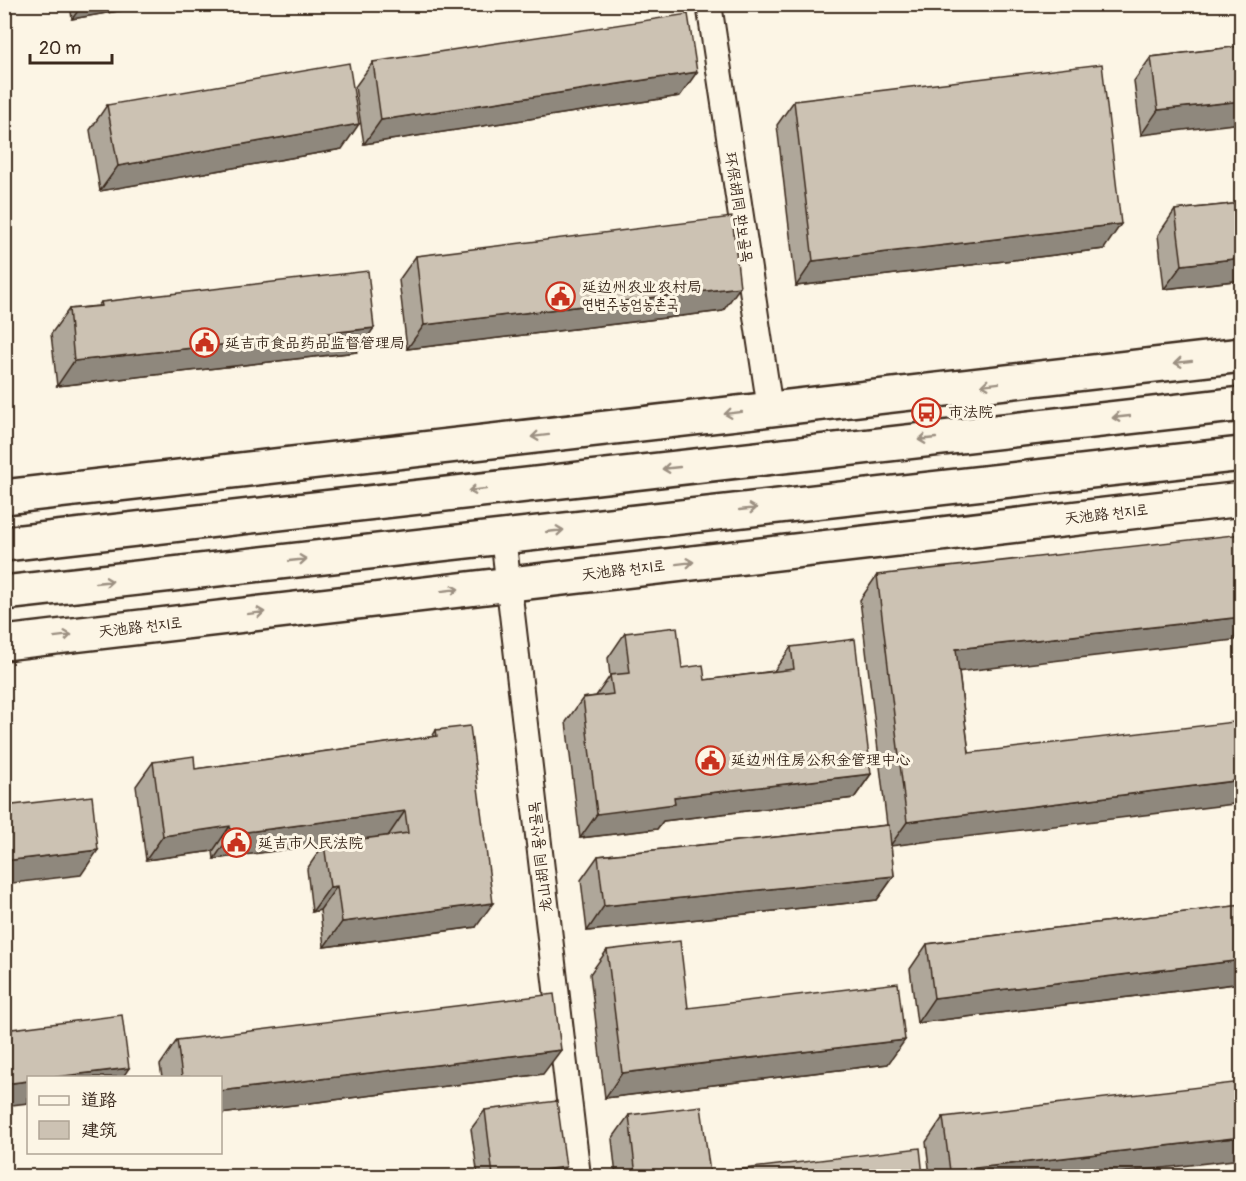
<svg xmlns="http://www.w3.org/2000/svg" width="1246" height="1181" viewBox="0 0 1246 1181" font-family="Pangolin,'LXGW WenKai TC','Poor Story',sans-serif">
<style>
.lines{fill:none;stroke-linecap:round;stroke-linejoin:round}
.street-casing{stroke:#3b2a1e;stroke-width:28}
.secondary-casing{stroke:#3b2a1e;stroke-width:38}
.street{stroke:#fcf5e5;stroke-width:24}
.secondary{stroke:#fcf5e5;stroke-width:33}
.wall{fill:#afa79a;stroke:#3b2a1e;stroke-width:1.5}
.shaded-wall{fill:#8f887d;stroke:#3b2a1e;stroke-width:1.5}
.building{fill:#ccc2b3;stroke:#3b2a1e;stroke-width:1.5}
.oneway{stroke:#9c9082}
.labels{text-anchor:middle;stroke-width:6;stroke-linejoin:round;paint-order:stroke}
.street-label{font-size:15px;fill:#3b2a1e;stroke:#fcf5e5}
.poi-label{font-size:15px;fill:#3b2a1e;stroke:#fcf5e5;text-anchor:start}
</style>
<rect width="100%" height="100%" fill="#fcf5e5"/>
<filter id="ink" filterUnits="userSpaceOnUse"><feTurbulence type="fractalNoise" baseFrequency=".0167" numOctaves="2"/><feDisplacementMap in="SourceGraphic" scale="12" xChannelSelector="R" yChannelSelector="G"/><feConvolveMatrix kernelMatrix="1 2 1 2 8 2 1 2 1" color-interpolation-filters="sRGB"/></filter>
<g filter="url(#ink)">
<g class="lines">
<defs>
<g id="street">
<path d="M709,4l61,405"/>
<path d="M503,537l75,639"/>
</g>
<g id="secondary">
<path d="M4,497l1238,-142"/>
<path d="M4,544l1238,-140"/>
<path d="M4,593l1238,-139"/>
<path d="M4,643l1238,-144"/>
</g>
</defs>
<!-- street casing -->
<use href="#street" class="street-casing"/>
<!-- secondary casing -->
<use href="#secondary" class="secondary-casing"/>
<!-- street -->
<use href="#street" class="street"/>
<!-- secondary -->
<use href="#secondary" class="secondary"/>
</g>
<!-- wall -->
<g class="wall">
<path d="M70,4h89l-87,15z"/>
<path d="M1242,46l-101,89 -7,-54 17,-24z"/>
<path d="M373,62l307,34 -316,48 -9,-57z"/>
<path d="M794,101l310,148 -308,37 -19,-161z"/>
<path d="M107,105l235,44 -242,42 -10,-61z"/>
<path d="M1242,203v77l-78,9 -6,-54 17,-25z"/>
<path d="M416,256l307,55 -316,38 -8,-69z"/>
<path d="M101,302l256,50 -300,34 -6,-52 18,-25 29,-3z"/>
<path d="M877,575l82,97 10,81 -78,93 3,30 -17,24 -290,31 -6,-51 17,-24 289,-31 -27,-225z"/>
<path d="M625,633l57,35 23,12 69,-9 17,-24 80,127 -17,24 -191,23 -6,8 -77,9 -14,-116 17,-24 13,-2 14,-20 -2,-18z"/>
<path d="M436,730l40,197 -152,20 -4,-37 -8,2 -5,-43 17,-25 -110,15 -1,-8 -67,9 -10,-74 17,-24 42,7 237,-32z"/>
<path d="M1242,905v78l-325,40 -7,-54 17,-25z"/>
<path d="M607,950l81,58 200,56 -283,34 -15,-124z"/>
<path d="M177,1040l366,34 -323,40v-37h-58l-2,-12z"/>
<path d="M485,1110l74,66h-81l-7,-47z"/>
<path d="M629,1115l81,58 213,3h-307l-4,-37z"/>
<path d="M943,1117l150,59h-163l-4,-34z"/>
</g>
<!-- shaded-wall -->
<g class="shaded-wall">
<path d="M83,4h76l-87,15z"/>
<path d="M697,72l-17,24 -316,48 17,-24z"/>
<path d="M1242,101v22l-101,12 17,-25z"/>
<path d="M359,124l-17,25 -242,42 18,-25z"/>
<path d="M1121,224l-17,25 -308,37 17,-25z"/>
<path d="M1242,258v22l-78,9 18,-24z"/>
<path d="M740,287l-17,24 -316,38 17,-24z"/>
<path d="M374,328l-17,24 -300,34 17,-25z"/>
<path d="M1242,617v22l-303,35 17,-25z"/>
<path d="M871,774l-17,24 -191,23 -6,8 -77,9 17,-24 77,-17z"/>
<path d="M1242,780v23l-352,43 17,-24z"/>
<path d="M405,811l-17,25 -174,23 17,-25z"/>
<path d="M230,826l-17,25 -67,9 17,-24z"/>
<path d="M98,850l-17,25 -77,9v-23z"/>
<path d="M894,876l-17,24 -290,31 17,-25z"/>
<path d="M337,886l-17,24 -8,2 18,-25z"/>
<path d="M493,903l-17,24 -152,20 18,-25z"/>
<path d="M1242,960v23l-325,40 17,-25z"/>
<path d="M905,1040l-17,24 -283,34 17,-25z"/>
<path d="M561,1050l-18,24 -323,40v-23z"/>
<path d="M129,1068l-6,9h-67z"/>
<path d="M28,1081v22l-24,3v-22z"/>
<path d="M1242,1137v22l-149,17h-147l4,-5z"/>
<path d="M566,1167l-7,9h-66z"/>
</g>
<!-- building -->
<g class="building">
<path d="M688,14l9,58 -316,48 -8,-58z"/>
<path d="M1242,46v55l-84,9 -7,-53z"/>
<path d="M349,63l10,61 -241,42 -11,-61z"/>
<path d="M1102,64l19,160 -308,37 -19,-160z"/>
<path d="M1242,203v55l-60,7 -7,-55z"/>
<path d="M732,217l8,70 -316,38 -8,-69z"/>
<path d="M368,271l6,57 -300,33 -5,-52 33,-3 -1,-4z"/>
<path d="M1242,534v83l-286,32 13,104 273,-32v59l-335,42 -30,-247z"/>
<path d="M677,627l5,41 21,-3 2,15 89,-11 -3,-22 64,-8 16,135 -197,23 1,7 -78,10 -14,-116 30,-4 -3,-19 20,-2 -5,-40z"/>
<path d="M470,726l23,177 -151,19 -5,-36 -7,1 -6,-43 84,-11 -3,-22 -174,23 -1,-8 -67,10 -10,-74 41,-6 1,13 242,-33 -1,-6z"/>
<path d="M92,796l6,54 -94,11v-55z"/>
<path d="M889,825l5,51 -290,30 -6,-50z"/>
<path d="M1242,905v55l-308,38 -7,-54z"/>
<path d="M680,941l8,67 210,-25 7,57 -283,33 -15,-123z"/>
<path d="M554,994l7,56 -341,41v-14h-38l-5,-37z"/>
<path d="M122,1015l7,53 -73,9h-28v4l-24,3v-54z"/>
<path d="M1242,1082v55l-292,34 -7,-54z"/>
<path d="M557,1101l9,66 -73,9 -8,-66z"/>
<path d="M701,1106l9,67 210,-25 3,28h-287l-7,-61z"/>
</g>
<!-- one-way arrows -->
<defs><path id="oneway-shaft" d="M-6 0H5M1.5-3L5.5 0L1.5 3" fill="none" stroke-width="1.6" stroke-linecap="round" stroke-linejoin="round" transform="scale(1.5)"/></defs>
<g class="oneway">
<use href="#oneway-shaft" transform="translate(1183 362) rotate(173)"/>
<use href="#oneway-shaft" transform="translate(990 384) rotate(173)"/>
<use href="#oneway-shaft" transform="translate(733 413) rotate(173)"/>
<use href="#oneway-shaft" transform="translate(1121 417) rotate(174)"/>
<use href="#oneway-shaft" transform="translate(540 436) rotate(173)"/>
<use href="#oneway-shaft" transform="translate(927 439) rotate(174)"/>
<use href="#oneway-shaft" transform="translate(671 468) rotate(174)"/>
<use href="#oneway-shaft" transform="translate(477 490) rotate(174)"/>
<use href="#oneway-shaft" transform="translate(748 509) rotate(-6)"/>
<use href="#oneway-shaft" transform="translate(555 531) rotate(-6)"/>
<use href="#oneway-shaft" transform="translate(298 560) rotate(-6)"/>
<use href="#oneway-shaft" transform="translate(685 563) rotate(-7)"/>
<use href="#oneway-shaft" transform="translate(104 582) rotate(-6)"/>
<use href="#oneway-shaft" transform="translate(450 590) rotate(-7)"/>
<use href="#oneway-shaft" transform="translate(256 613) rotate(-7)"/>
<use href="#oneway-shaft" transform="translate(63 636) rotate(-7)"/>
</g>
</g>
<!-- icons -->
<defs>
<symbol id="civic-ring" viewBox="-11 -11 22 22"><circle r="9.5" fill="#fcf5e5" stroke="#c8321e" stroke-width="1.5"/><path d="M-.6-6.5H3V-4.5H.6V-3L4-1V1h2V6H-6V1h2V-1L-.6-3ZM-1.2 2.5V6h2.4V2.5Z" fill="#c8321e"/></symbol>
<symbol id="bus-ring" viewBox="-11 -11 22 22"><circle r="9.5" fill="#fcf5e5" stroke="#c8321e" stroke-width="1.5"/><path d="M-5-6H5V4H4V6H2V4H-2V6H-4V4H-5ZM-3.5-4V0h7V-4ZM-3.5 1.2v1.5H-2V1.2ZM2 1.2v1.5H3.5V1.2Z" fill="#c8321e"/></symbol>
</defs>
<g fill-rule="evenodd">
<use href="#civic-ring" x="544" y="280" width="33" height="33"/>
<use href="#civic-ring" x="188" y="326" width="33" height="33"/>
<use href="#bus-ring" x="910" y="396" width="33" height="33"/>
<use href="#civic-ring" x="694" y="744" width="33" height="33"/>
<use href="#civic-ring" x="220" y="826" width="33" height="33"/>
</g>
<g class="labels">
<!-- street labels -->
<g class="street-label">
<text transform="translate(739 207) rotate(81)" y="5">环保胡同 환보골목</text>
<text transform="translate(1106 514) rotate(-7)" y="5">天池路 천지로</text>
<text transform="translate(623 570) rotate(-7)" y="5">天池路 천지로</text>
<text transform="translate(140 627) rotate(-7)" y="5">天池路 천지로</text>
<text transform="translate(540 857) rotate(-97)" y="5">龙山胡同 룡산골목</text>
</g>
<!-- poi labels -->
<g class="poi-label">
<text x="582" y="292">延边州农业农村局<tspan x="582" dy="17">연변주농업농촌국</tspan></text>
<text x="225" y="348">延吉市食品药品监督管理局</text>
<text x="948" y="417">市法院</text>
<text x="731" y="765">延边州住房公积金管理中心</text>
<text x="258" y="848">延吉市人民法院</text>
</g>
</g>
<!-- margin -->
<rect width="1246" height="1181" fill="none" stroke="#fcf5e5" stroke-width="24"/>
<rect x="12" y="12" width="1222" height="1157" fill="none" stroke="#3b2a1e" stroke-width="2" filter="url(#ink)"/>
<!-- legend -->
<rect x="27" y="1076" width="195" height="78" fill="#fcf5e5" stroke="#afa495" stroke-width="1.5"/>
<rect x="39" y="1096" width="30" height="9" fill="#fcf5e5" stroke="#afa495" stroke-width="1.5"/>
<text x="81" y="1106" font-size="18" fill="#3b2a1e">道路</text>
<rect x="39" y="1121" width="30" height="18" fill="#ccc2b3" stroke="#afa495" stroke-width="1.5"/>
<text x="81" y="1136" font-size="18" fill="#3b2a1e">建筑</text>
<!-- scale -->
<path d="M30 54v9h82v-9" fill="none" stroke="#3b2a1e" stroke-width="3"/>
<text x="39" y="54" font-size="18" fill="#3b2a1e" stroke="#fcf5e5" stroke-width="4.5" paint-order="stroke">20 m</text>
</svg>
